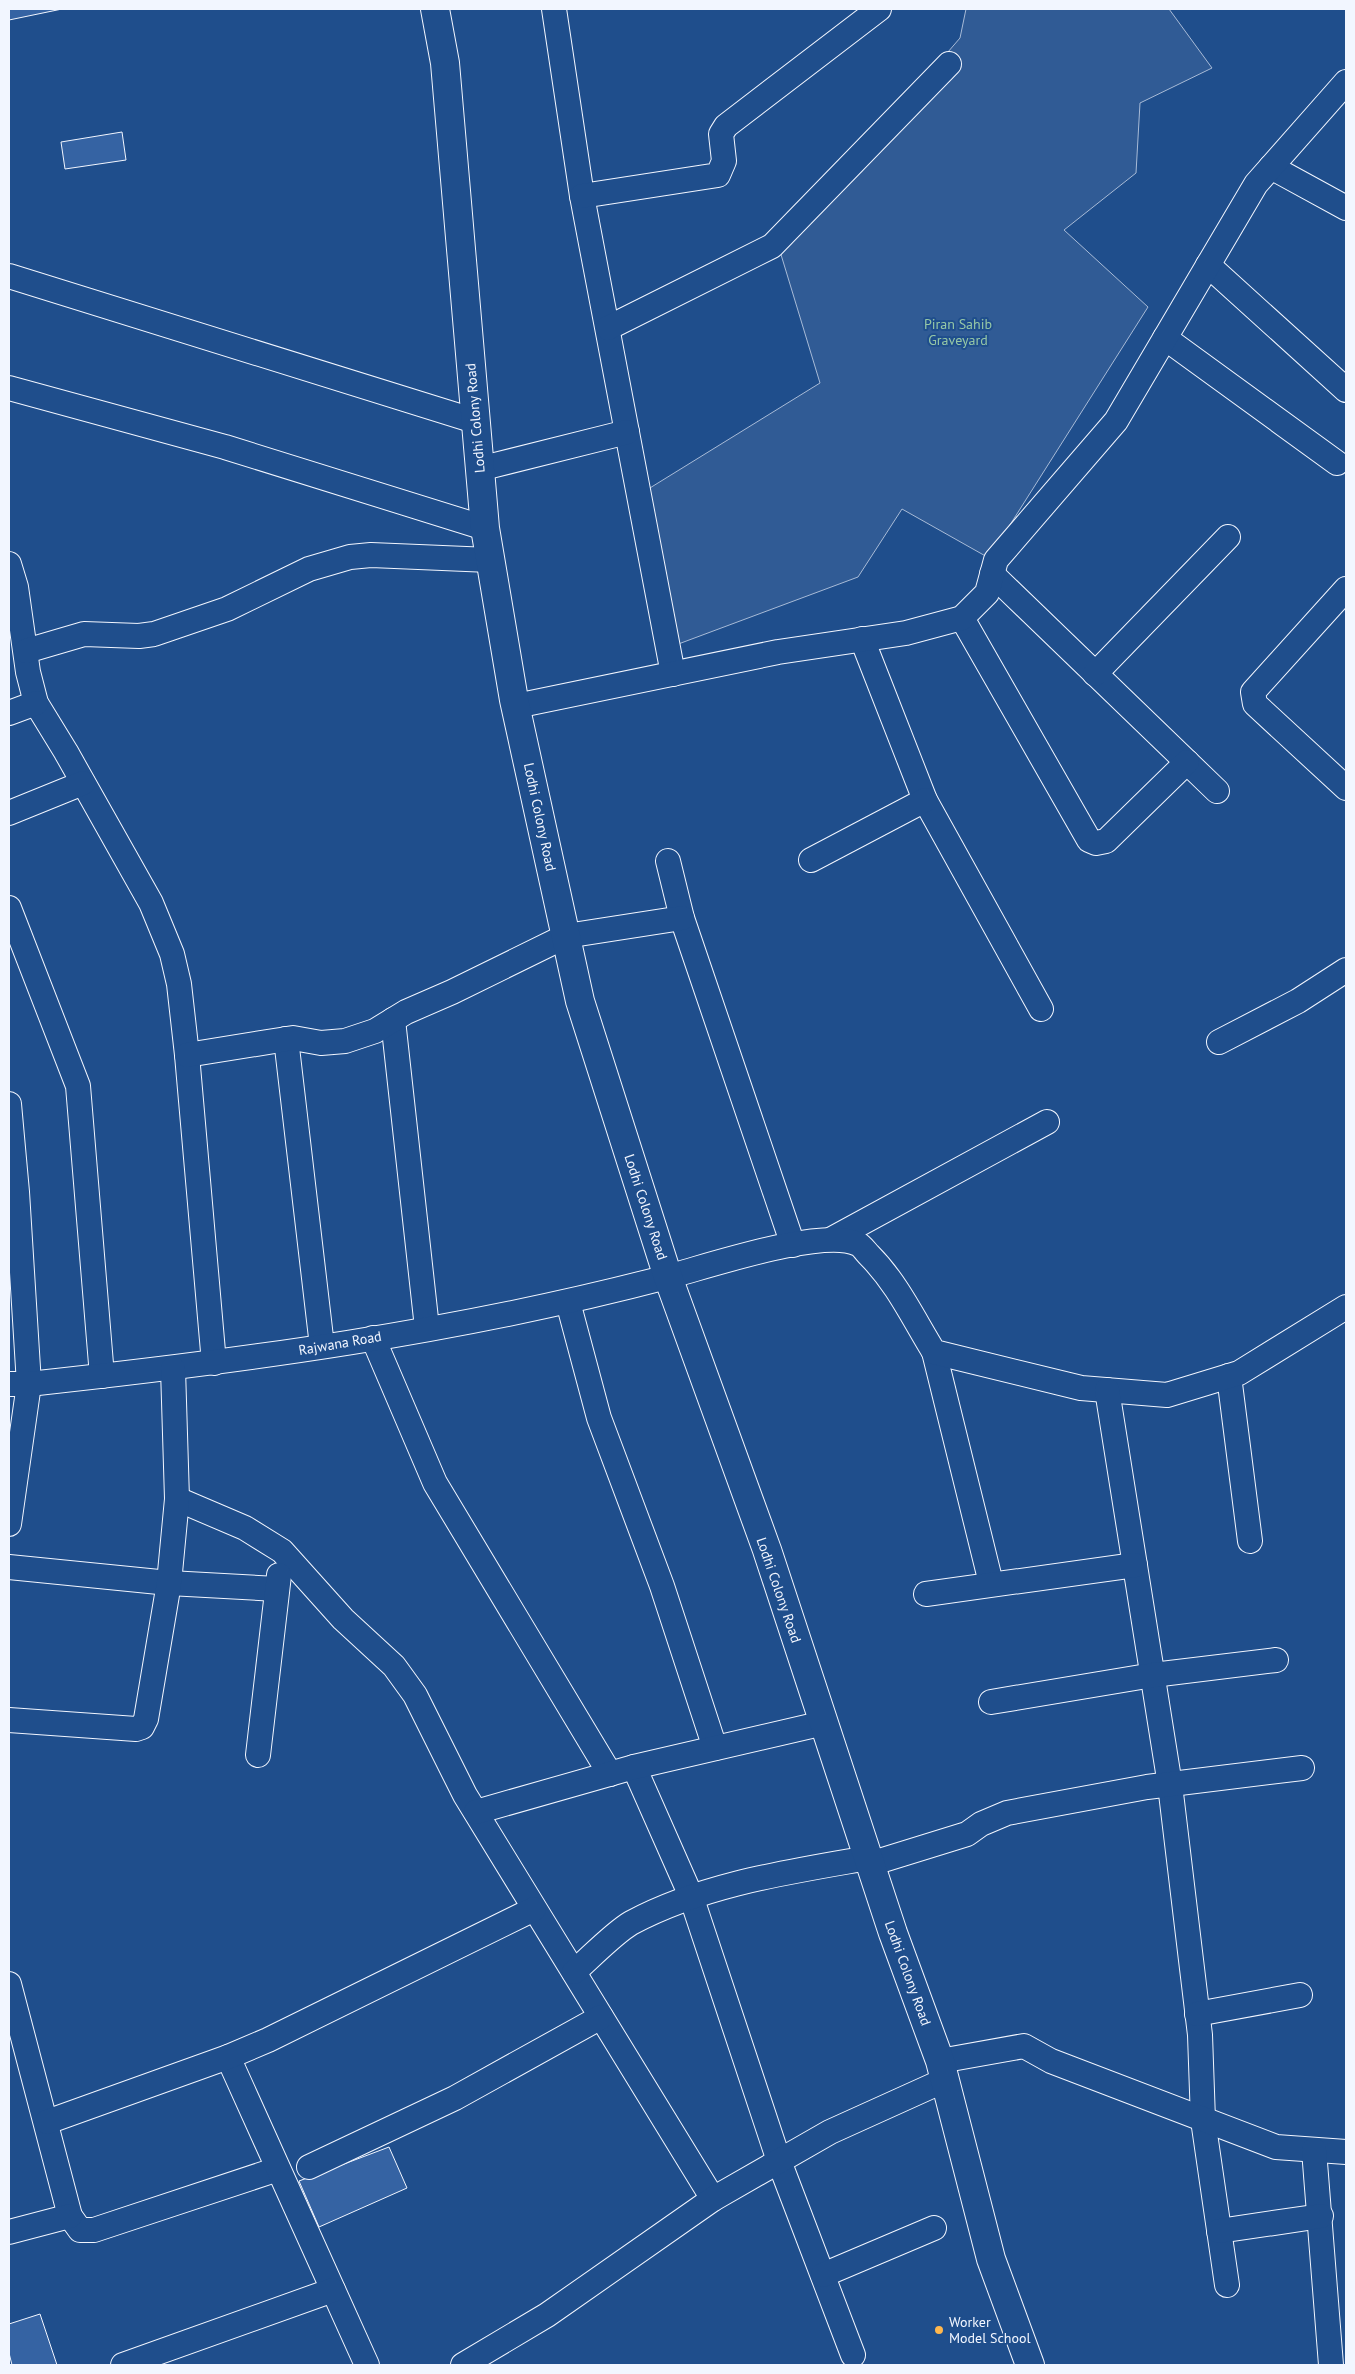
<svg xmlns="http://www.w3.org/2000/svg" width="1355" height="2374" viewBox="0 0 1355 2374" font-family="'PT Sans',sans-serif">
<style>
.built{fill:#305b95;stroke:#a8bbd7}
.building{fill:#3563a3;stroke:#f2f6ff}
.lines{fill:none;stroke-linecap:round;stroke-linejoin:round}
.minor-casing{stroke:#f2f6ff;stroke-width:26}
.major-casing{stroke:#f2f6ff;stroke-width:30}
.minor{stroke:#1f4e8c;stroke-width:24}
.major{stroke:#1f4e8c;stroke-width:28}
.poi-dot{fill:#ffb74d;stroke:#1f4e8c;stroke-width:2}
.labels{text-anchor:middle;stroke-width:4;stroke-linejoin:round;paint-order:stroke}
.park-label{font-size:14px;fill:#97c8a6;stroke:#1f4e8c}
.street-label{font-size:14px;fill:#f2f6ff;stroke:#1f4e8c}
.poi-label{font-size:14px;fill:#f2f6ff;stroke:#1f4e8c;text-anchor:start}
</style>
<rect width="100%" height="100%" fill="#1f4e8c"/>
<!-- built -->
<path class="built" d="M966,9h203l43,59 -72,35 -4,70 -72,57 84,77 -159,251 -87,-49 -44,68 -185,69 -28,-155 175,-108 -41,-135 181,-210z"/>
<!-- building -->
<g class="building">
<path d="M9,9h53l-53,11z"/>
<path d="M122,132l4,28 -61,9 -4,-27z"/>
<path d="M389,2147l18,41 -88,39 -20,-46z"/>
<path d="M40,2314l17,51h-45l-3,-12v-29z"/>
</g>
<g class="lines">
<defs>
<g id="minor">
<path d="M554,9l28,187 91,478"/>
<path d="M1271,167l75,41"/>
<path d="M582,196l136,-21 6,-14 -3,-27 5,-8 153,-117"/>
<path d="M1208,265l138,125"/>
<path d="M9,276l466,145"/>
<path d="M608,328l164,-82 177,-182"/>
<path d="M1165,338l172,125"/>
<path d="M9,388l216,59 260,81"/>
<path d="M479,469l148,-37"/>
<path d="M9,564l7,23 12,85 8,31 30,49 85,151 21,51 7,30 8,71 27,308"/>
<path d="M992,574l225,217"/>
<path d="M1346,589l-93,103 2,12 91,84"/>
<path d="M962,618l127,222 7,3 10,-2 81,-79"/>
<path d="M862,639l63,161 116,209"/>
<path d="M26,651l58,-17 55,2 15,-2 73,-25 82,-40 41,-12 21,-2 119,5"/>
<path d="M1095,674l133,-137"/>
<path d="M516,706l262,-54 128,-19 56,-15 25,-25 9,-33 120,-139 140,-237 90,-102"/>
<path d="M9,713l27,-10"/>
<path d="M9,813l74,-30"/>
<path d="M811,860l114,-60"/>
<path d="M668,861l14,57 111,327"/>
<path d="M9,908l69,178 24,290"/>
<path d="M393,1020l34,308"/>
<path d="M286,1039l36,307"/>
<path d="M1219,1042l79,-41 48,-31"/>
<path d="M187,1055l106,-17 28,5 24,-2 30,-10 31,-19 46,-20 114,-56 116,-18"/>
<path d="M9,1104l8,88 12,192 -20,140"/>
<path d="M832,1239l215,-117"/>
<path d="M568,1302l31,116 63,168 53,162"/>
<path d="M373,1338l62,145 175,291"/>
<path d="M934,1352l57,231"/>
<path d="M1229,1376l21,165"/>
<path d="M9,1384h20c214,-23 429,-52 638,-107 39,-10 156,-50 191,-33 4,2 8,8 11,11 28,28 44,63 65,97l147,36 86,7 72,-22 107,-66"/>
<path d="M1107,1390l63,395 30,250 3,85 24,165"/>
<path d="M177,1499l68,29 37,23 61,68 51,47 21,29 50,100 248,404"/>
<path d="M9,1567l160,16 108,6"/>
<path d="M926,1594l209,-29"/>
<path d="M991,1702l162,-27 123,-15"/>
<path d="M9,1720l127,9 6,-2 4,-8 23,-136 8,-84 -4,-130"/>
<path d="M258,1755l21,-180"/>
<path d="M634,1767l57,129 88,265 74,194"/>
<path d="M476,1812l158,-45 190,-44"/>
<path d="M870,1864l97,-30 14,-10 26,-11 140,-26 155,-19"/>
<path d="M574,1972c16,-14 40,-39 57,-49 73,-39 157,-51 237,-65"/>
<path d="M9,1984l61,232 10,14h14l184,-61"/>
<path d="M1197,2014l103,-19"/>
<path d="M228,2057l139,308"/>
<path d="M940,2061l84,-15 27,15 225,86 70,5"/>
<path d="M47,2122l181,-65 40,-17 266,-131"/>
<path d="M1314,2150l17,215"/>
<path d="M309,2167l146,-69 146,-81"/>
<path d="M1219,2231l102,-15"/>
<path d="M9,2232l61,-16"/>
<path d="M823,2275l111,-47"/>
<path d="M123,2365l210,-75"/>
<path d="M463,2365l84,-50 166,-116 117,-67 115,-52"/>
</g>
<path id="major" d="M435,9l10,54 40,465 29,172 66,301 88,276 99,273 126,383 47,128 51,198 39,106"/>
</defs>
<!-- minor casing -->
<use href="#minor" class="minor-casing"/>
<!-- major casing -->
<use href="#major" class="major-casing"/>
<!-- minor -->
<use href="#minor" class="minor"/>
<!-- major -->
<use href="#major" class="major"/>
</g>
<!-- markers -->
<circle class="poi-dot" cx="939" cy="2330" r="5"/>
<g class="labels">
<!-- park labels -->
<g class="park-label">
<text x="958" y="329">Piran Sahib<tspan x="958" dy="16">Graveyard</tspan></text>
</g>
<!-- street labels -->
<g class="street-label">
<text transform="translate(475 418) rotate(-95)" y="5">Lodhi Colony Road</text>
<text transform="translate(540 817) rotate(78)" y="5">Lodhi Colony Road</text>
<text transform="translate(646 1207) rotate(72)" y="5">Lodhi Colony Road</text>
<text transform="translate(340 1343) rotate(-10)" y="5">Rajwana Road</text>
<text transform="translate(779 1590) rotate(71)" y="5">Lodhi Colony Road</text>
<text transform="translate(908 1973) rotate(70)" y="5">Lodhi Colony Road</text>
</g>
<!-- poi labels -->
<g class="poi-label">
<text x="949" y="2327">Worker<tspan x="949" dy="16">Model School</tspan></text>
</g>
</g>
<!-- border -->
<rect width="1355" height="2374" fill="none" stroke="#f2f6ff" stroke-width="20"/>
</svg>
